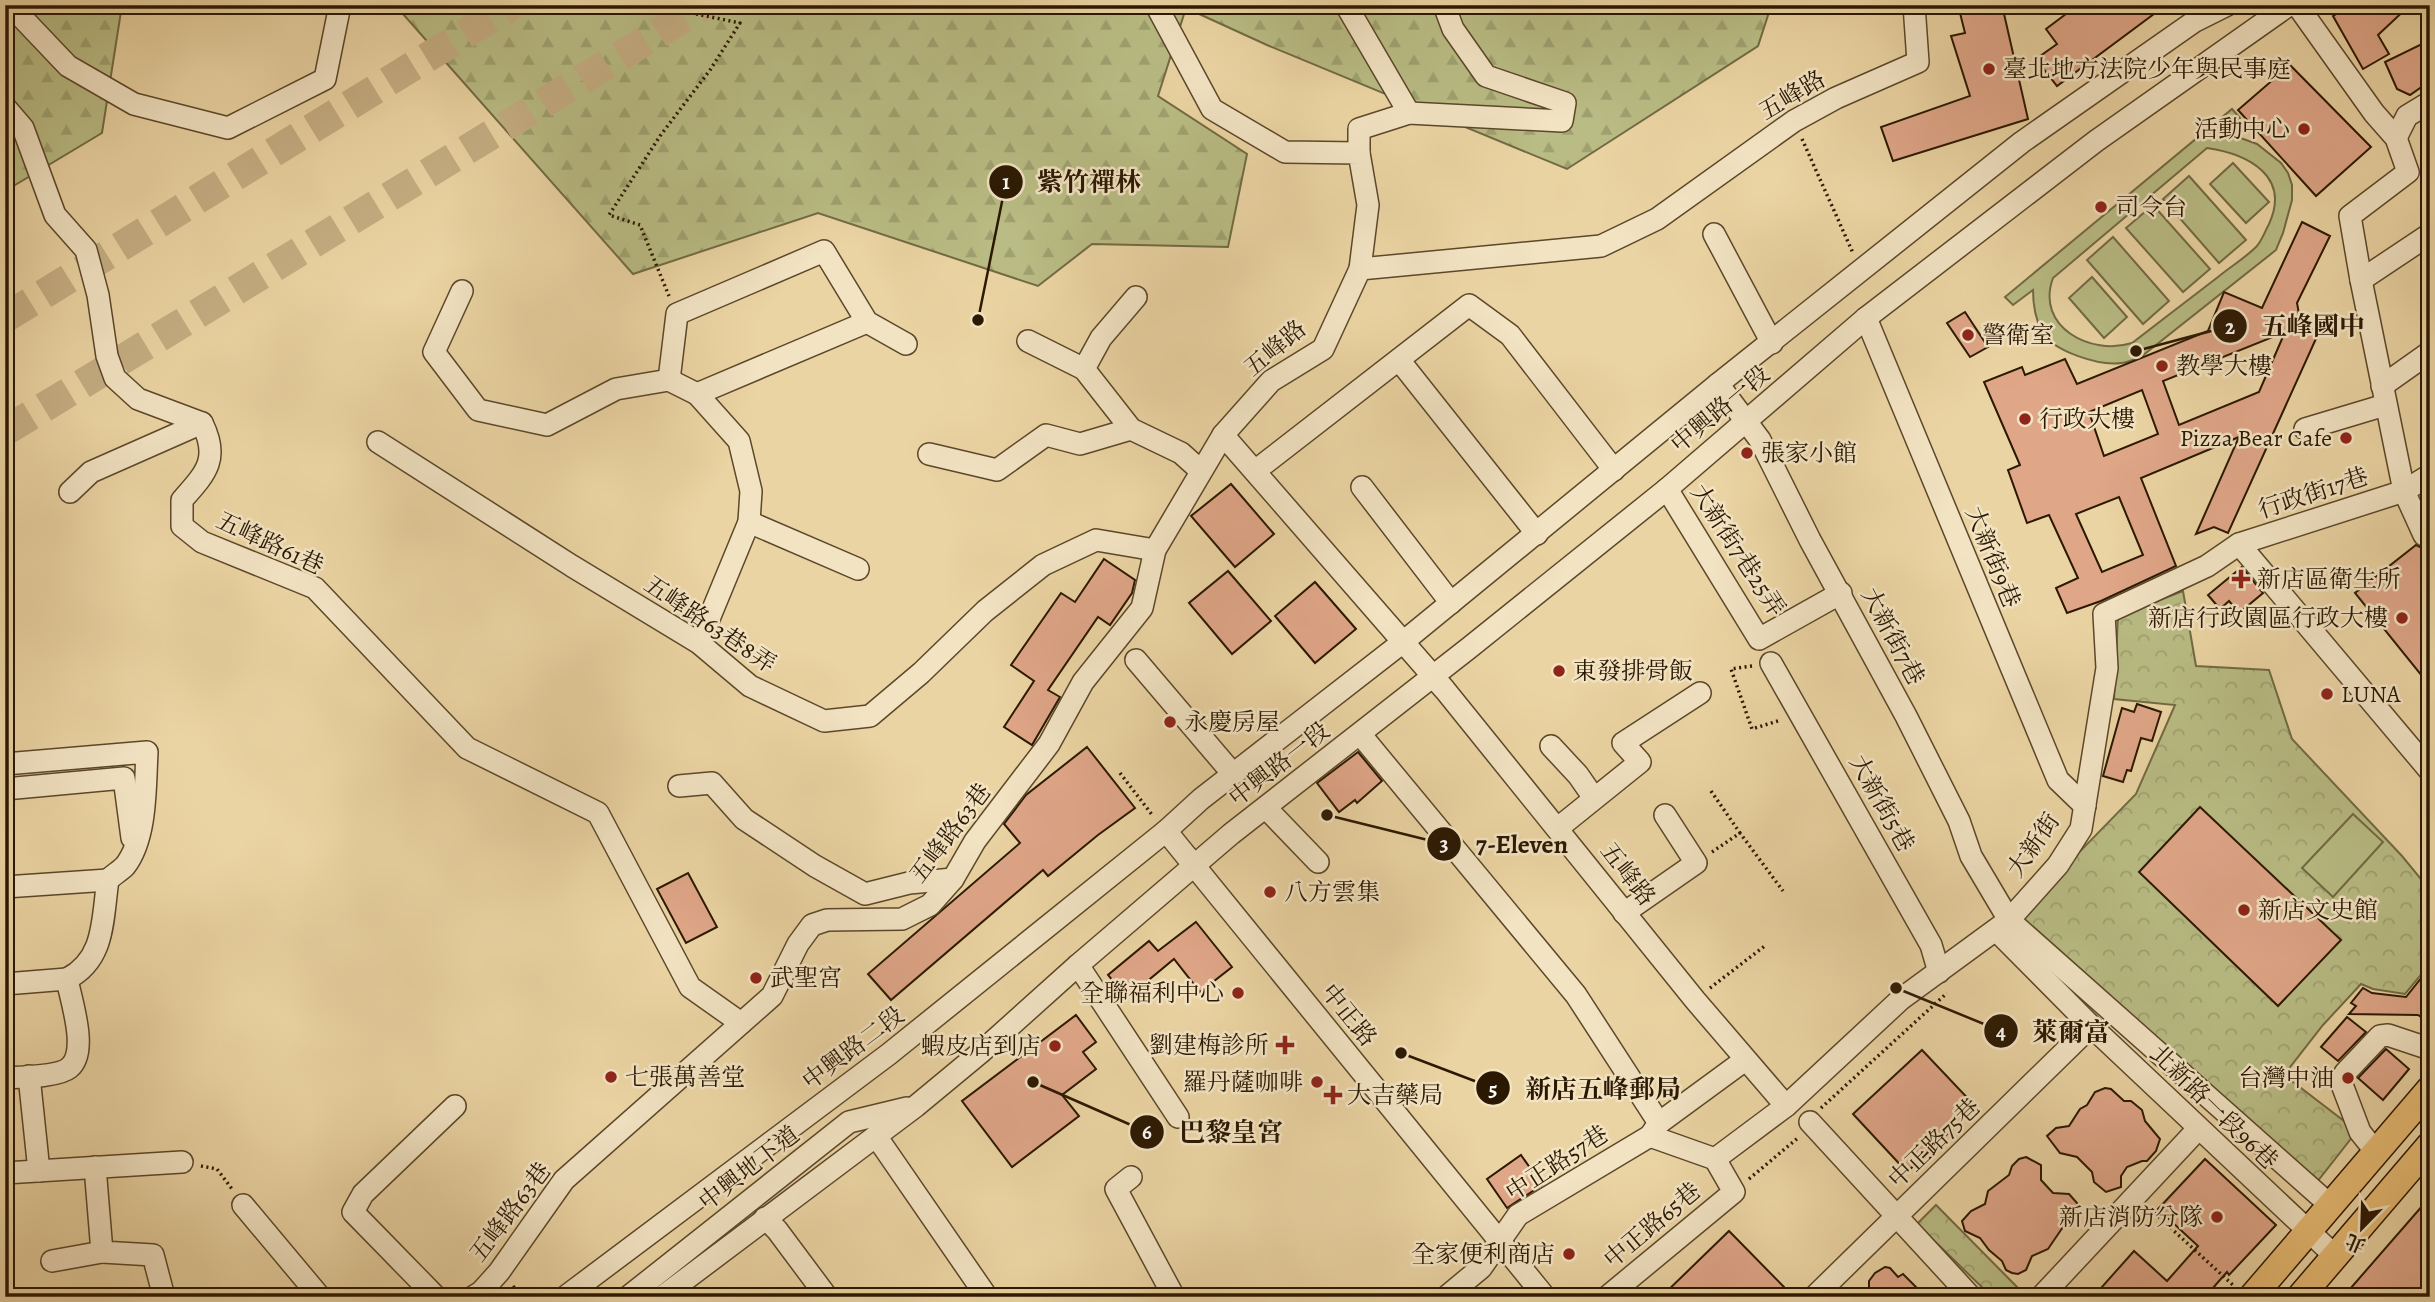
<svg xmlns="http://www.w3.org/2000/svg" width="2435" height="1302" viewBox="0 0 2435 1302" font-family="Alegreya,'Noto Serif TC',serif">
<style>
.forest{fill:url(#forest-firs);stroke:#726a43;stroke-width:2}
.park{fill:url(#park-crowns);stroke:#726a43;stroke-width:2}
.pitch{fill:#b9bc84;stroke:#726a43;stroke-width:2;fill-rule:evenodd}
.building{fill:#dfa688;stroke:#2b1802;stroke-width:2;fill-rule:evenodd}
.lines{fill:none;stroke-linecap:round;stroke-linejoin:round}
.highway-tunnel{stroke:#c5ae83;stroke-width:30;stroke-dasharray:30 15;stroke-linecap:butt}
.minor-casing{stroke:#5b472a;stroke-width:24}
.major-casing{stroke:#2b1802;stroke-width:29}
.path{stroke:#2b1802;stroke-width:3.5;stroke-dasharray:2 3.5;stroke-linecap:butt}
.minor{stroke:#f2e3c3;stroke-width:21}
.major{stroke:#e6ba72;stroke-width:26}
.poi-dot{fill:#8f2418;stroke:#f2e3c3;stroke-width:2.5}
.labels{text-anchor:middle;stroke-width:5;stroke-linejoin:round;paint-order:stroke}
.poi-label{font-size:24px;fill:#2b1802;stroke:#f2e3c3;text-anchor:start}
.street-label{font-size:24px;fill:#2b1802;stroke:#f2e3c3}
.leader{fill:none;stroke:#2b1802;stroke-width:2.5}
.callout-dot{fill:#2b1802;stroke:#f2e3c3;stroke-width:2.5}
.mark-label{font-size:21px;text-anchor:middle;font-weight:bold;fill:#fff}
.callout-label{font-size:26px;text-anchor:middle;font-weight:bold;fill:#2b1802;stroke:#f2e3c3;stroke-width:5;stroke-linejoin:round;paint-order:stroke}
</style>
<defs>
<pattern id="forest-firs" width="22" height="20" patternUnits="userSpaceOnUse" patternTransform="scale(1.75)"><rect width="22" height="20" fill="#b9bc84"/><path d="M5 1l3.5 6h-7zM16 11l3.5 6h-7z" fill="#9fa170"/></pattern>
<pattern id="park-crowns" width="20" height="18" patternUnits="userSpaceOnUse" patternTransform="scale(1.75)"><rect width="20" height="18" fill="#b9bc84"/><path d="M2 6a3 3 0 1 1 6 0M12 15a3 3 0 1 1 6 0" fill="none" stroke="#9fa170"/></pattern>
</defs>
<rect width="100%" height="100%" fill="#ebd4a3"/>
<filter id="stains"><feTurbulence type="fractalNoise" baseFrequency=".00286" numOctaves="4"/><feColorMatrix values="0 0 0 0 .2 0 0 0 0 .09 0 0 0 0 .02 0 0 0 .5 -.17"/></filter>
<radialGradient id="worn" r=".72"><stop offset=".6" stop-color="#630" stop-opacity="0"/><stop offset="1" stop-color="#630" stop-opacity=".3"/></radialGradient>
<!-- forest -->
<g class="forest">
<path d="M5,5h117l-20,128 -97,58z"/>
<path d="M395,5h1376v1l-13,40 -191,123 -300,-124 -81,-37 -28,88 89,58 -19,93 -136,-3 -54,42 -220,-73 -185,61z"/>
</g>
<!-- park -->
<g class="park">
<path d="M2183,591l13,75 73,4 23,69 110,117 28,34v74l-25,30 -32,-5 -12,-5 -38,41 -39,50 73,56 -51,65 -287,-282 117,-120 39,-89 -61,-6 4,-83z"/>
<path d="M1936,1205l88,89 -3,3h-29l-75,-73z"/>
</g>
<!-- pitch -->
<g class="pitch">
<path d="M2232,109l8,9 -16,14 33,12 24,19 7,10 4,12v15l-9,33 -7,17 -134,106c-7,2 -14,7 -21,7 -21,3 -67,-11 -79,-31 -6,-12 -9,-29 -9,-42l-20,15 -8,-8zM2207,148c41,6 84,28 62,76 -4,7 -7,17 -13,23 -11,11 -26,20 -38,30 -29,22 -57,44 -86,66 -41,13 -97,-16 -79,-65z"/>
<path d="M2233,163l36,39 -23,21 -36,-39z"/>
<path d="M2189,176l57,64 -27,23 -56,-64z"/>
<path d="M2153,205l57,64 -27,23 -57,-64z"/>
<path d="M2113,237l56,64 -26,23 -56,-64z"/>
<path d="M2092,277l35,40 -23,21 -35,-40z"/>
<path d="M2353,814l30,28 -50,55 -31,-29z"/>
</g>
<!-- building -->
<g class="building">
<path d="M1982,5h20l26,114 -135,42 -12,-34 89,-31 -19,-60 14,-3 -5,-20z"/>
<path d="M2078,5h88l-109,81 -21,-27 21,-15 -11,-15z"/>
<path d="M2352,5h58l-32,30 11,19 -26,15 -30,-53z"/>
<path d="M2430,40v41l-20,14 -13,-6 -12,-27z"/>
<path d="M2290,65l81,82 -55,49 -78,-86z"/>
<path d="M2302,222l28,14 -33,67 4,22 18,7 -91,201 -14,-6 -18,7 43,-97 -98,41 35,88 -75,35 -34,12 -11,-25 22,-10 -29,-63 -22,8 -19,-53 12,-5 -36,-83 38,-15 3,8 40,-16 12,25 131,-53 16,-39 38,16zM2285,332l-26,60 -80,33 -16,-44zM2142,390l16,44 -54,22 -15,-44zM2119,497l24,58 -41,17 -26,-58z"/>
<path d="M1965,312l23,35 -18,10 -23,-34z"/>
<path d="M1231,484l43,50 -39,33 -44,-51z"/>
<path d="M2416,545l6,3 8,-1v139l-75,-93z"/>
<path d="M1104,559l31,21 -3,13 -22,32 -12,-8 -50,73 12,7 -28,48 -28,-18 30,-46 -23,-16 50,-72 14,9z"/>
<path d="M2242,567l21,26 -24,20 -10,-12 -9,8 -12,-14z"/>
<path d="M1228,571l43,50 -39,33 -43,-51z"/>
<path d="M1315,582l41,47 -41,34 -40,-47z"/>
<path d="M2137,704l24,8 -9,29 -11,-3 -10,33 -4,-1 -4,12 -20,-6 19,-68 12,4z"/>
<path d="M1087,747l48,61 -37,27 -50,41 -5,-6 -152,130 -23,-26 152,-131 -16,-19 22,-29z"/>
<path d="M1358,752l24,29 -25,22 -2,-3 -16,12 -22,-29z"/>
<path d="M2200,807l141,133 -63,66 -139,-134z"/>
<path d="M688,873l29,54 -31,16 -29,-54z"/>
<path d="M1196,922l36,45 -32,25 -26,-33 -47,39 -19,-23 41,-34 9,10z"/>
<path d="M2430,967v56l-12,-8 -69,-1 7,-8 -5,-3 12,-15 9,5 34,4z"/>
<path d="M1076,1015l20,27 -13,10 13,17 -34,26 17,21 -67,51 -50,-66z"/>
<path d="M2347,1017l19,15 -28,29 -17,-14z"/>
<path d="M2386,1049l23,20 -26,31 -25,-22z"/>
<path d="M1922,1050l54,57 -69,65 -54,-58z"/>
<path d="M2105,1088l6,1 13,12h7l11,9 3,11 15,18 -4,12 -9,10h-5l-15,6 -6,9v11l-15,5 -12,-10 -2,-10 -15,-15 -17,-4 -13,-17 9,-8 13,-2 11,-17 7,-4 8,-13z"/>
<path d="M1521,1155l21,30 -35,23 -20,-29z"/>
<path d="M2026,1157l15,8v15l12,13 16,1 8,9 3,9 -5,8 -10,4 -17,25 -16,7 -6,14 -8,4 -6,-1 -6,-3 -4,-9 -13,-11 -9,-12 -15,-7 -3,-10 9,-10 14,-7 3,-13 21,-16 3,-9 7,-7z"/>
<path d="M2205,1159l71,66 -47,50 -2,-3 -22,25h-112l41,-46 33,30 31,-35 -40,-37z"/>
<path d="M2430,1197v82l-16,18h-71z"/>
<path d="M1729,1231l55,56 -10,10h-113z"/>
<path d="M1885,1267l5,1 8,9 5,-3 23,23h-57v-16l6,-8z"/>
</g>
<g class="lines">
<!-- highway-tunnel -->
<g class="highway-tunnel">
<path d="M5,318l507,-313"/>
<path d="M5,431l699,-426"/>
</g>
<defs>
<g id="minor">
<path d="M10,5l58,61 66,38 94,24 97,-49 15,-74"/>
<path d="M1156,5l56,104 73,43 74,1 9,52 -8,64"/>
<path d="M1346,5l63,108"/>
<path d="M2297,5l77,108 22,25 12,34 -58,44 11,64 43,211 20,44"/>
<path d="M5,107l18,21 32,87 31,35 12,45 9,61 8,22 23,21 64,24c18,36 4,50 -20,77v26l20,16 113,46 152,160 131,65 92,174 51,36"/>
<path d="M2396,138l11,-22 23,-14"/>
<path d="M1359,153v-24l50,-16 153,8 3,-18 -79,-27 -33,-47 -9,-24"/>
<path d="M1714,234l58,109"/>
<path d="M2361,280l69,-46"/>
<path d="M462,291l-28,61 44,58 69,15 69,-36 53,-9 28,14"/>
<path d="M1866,318l192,462 27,26"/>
<path d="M1028,341l56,28 47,60 50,24 20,18"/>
<path d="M1399,360l138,174"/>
<path d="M1084,369l17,-31 35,-41"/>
<path d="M669,380l8,-66 147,-63 43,71 39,22"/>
<path d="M1718,384l42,56 50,100 96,176 53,105 12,35 38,64 321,285"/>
<path d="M2382,386l48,-34"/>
<path d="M2305,429l80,-24"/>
<path d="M1223,435l222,255 250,310 91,106"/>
<path d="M378,442l194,124 127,77 51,43 74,35 46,-5 51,-43 64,-62 58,-46 53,-25 59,10"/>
<path d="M929,454l68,16 49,-35 34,9 51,-15"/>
<path d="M1255,471l214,-166 41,30 104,135"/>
<path d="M1362,487l89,116"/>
<path d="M1667,489l92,150 82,-46"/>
<path d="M70,492l21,-20 111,-49"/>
<path d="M749,522l109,47"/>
<path d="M2239,544l191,227"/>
<path d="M699,643l50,-121 2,-31 -12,-50 -42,-47 170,-72"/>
<path d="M1136,660l97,114"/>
<path d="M1771,663l160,282 8,27"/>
<path d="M1360,734l216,261 83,128"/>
<path d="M1551,746l27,29 16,23"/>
<path d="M5,764l142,-12c-2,34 0,86 -22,114 -5,5 -12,9 -17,14 -6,38 -2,79 -41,99 4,22 22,73 2,89 -11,9 -49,9 -64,10"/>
<path d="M679,786l33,-3 32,36 71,47 50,28 44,-11 44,-4"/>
<path d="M5,789l119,-11 8,60"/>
<path d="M1266,808l52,54"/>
<path d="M1558,828l82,-66 -17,-19 77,-50"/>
<path d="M1166,831l379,466"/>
<path d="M5,887l103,-7"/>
<path d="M1624,913l72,-50 -31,-48"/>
<path d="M1996,930l95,96 244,230"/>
<path d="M1078,965l100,152"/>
<path d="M5,984l62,-5"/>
<path d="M29,1076l10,95"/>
<path d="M1810,1122l161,175"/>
<path d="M876,1136l111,161"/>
<path d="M1650,1136l65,23 71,-53 115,-107 108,-79 49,-55 23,-36 26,-161 -3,-54 103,-48 32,-22 165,-53 26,-16"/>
<path d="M2376,1152l-16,-20 -19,-50 4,-9 35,-37 8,-1 42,14"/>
<path d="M95,1167l7,85 51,3 11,42"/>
<path d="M5,1173l177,-11"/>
<path d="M1131,1177l-15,12 58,108"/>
<path d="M243,1205l77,92"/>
<path d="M765,1218l12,12 50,67"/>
<path d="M52,1261l50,-9"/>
<path d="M436,1297l-83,-85 10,-18 92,-88"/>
<path d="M473,1297l8,-5 18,-20 65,-92 208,-184 26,-52 14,-19 15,-5 75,-1 28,-14 23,-26 22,-38 74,-97 34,-62 59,-74 13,-58 68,-115 48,-54 52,-32 37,-80 241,-23 56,-27 137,-98 42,-23 82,-36 -4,-57"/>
<path d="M565,1297l324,-243 277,-223 35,-32 202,-157 315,-258 304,-242 173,-121 32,-16"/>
<path d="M628,1297l221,-175 58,-14"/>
<path d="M662,1297l254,-191 64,-53 98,-88 153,-131 238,-186 198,-159 199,-171 230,-177 193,-136"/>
<path d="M1446,1297l35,-29 37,-53 132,-79 9,-13 86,-63"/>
<path d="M1607,1297l127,-105 -19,-33"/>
<path d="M1814,1297l277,-271"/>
<path d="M2041,1297l157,-168"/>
</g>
<g id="major">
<path d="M2252,1297l178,-208"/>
<path d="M2300,1297l130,-152"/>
</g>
</defs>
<!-- minor casing -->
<use href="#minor" class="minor-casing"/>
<!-- major casing -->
<use href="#major" class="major-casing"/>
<!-- path -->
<g class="path">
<path d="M653,5l87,18 -30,47 -50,66 -51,79 31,10 29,71"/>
<path d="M1802,139l51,114"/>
<path d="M1752,666l-21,3 21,60 29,-9"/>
<path d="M1120,773l33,43"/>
<path d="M1711,791l29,42"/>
<path d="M1712,852l28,-19 43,58"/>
<path d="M1710,988l56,-43"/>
<path d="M1821,1108l126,-115"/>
<path d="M201,1166l16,3 15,20"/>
<path d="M1749,1179l50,-42"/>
<path d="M2150,1209l84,77"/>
<path d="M513,1286l8,10"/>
</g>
<!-- minor -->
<use href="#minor" class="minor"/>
<!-- major -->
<use href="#major" class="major"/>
</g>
<!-- markers -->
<g class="poi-dot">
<circle cx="1989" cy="69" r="7"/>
<circle cx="2304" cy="129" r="7"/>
<circle cx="2101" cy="207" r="7"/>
<circle cx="1968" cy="335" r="7"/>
<circle cx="2162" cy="366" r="7"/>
<circle cx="2025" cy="419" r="7"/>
<circle cx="2346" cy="438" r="7"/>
<circle cx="1747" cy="453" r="7"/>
<path d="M2237.5 568.5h7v7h7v7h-7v7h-7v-7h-7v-7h7z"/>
<circle cx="2402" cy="618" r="7"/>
<circle cx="1559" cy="671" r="7"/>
<circle cx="2327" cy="694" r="7"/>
<circle cx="1170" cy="722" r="7"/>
<circle cx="1270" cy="892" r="7"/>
<circle cx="2244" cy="910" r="7"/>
<circle cx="756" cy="978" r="7"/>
<circle cx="1238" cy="993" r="7"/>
<path d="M1281.5 1034.5h7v7h7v7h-7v7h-7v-7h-7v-7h7z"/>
<circle cx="1055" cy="1046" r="7"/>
<circle cx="611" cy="1077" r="7"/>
<circle cx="2348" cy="1078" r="7"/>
<circle cx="1317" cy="1082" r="7"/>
<path d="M1329.5 1084.5h7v7h7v7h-7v7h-7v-7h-7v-7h7z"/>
<circle cx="2217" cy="1217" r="7"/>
<circle cx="1569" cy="1254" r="7"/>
</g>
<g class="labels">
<!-- poi labels -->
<g class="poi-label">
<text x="2003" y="77">臺北地方法院少年與民事庭</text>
<text x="2290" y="137" text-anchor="end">活動中心</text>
<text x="2115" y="215">司令台</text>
<text x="1982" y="343">警衛室</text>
<text x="2176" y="374">教學大樓</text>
<text x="2039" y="427">行政大樓</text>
<text x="2332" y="446" text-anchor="end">Pizza Bear Cafe</text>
<text x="1761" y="461">張家小館</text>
<text x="2257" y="587">新店區衛生所</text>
<text x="2388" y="626" text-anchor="end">新店行政園區行政大樓</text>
<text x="1573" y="679">東發排骨飯</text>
<text x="2341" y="702">LUNA</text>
<text x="1184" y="730">永慶房屋</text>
<text x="1284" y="900">八方雲集</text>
<text x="2258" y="918">新店文史館</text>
<text x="770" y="986">武聖宮</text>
<text x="1224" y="1001" text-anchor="end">全聯福利中心</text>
<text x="1269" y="1053" text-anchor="end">劉建梅診所</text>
<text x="1041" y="1054" text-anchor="end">蝦皮店到店</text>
<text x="625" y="1085">七張萬善堂</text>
<text x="2334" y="1086" text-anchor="end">台灣中油</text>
<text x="1303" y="1090" text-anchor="end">羅丹薩咖啡</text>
<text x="1347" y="1103">大吉藥局</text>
<text x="2203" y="1225" text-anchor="end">新店消防分隊</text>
<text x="1555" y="1262" text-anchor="end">全家便利商店</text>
</g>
<!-- street labels -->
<g class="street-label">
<text transform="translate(1792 95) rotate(-31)" y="8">五峰路</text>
<text transform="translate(1275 348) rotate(-40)" y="8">五峰路</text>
<text transform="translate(1720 409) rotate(-40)" y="8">中興路一段</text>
<text transform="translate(2313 493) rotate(-18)" y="8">行政街17巷</text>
<text transform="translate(270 543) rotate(25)" y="8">五峰路61巷</text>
<text transform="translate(1738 550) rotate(57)" y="8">大新街7巷25弄</text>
<text transform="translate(1993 557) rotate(68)" y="8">大新街9巷</text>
<text transform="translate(710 624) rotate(34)" y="8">五峰路63巷8弄</text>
<text transform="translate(1893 636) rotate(62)" y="8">大新街7巷</text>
<text transform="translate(1279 764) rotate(-38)" y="8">中興路一段</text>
<text transform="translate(1882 803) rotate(61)" y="8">大新街5巷</text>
<text transform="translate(950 833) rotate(-53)" y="8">五峰路63巷</text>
<text transform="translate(2033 845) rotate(-55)" y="8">大新街</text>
<text transform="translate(1628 874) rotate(52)" y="8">五峰路</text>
<text transform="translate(1349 1015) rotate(51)" y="8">中正路</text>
<text transform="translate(853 1048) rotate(-37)" y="8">中興路二段</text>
<text transform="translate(2214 1107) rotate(44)" y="8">北新路一段96巷</text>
<text transform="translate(1934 1143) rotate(-44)" y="8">中正路75巷</text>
<text transform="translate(1557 1163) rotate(-33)" y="8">中正路57巷</text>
<text transform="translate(749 1168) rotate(-38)" y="8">中興地下道</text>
<text transform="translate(510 1212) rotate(-53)" y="8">五峰路63巷</text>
<text transform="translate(1652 1225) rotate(-40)" y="8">中正路65巷</text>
</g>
</g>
<!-- callouts -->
<path class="leader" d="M978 320L1006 182M2136 351L2230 326M1327 815L1444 844M1896 988L2001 1031M1401 1053L1493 1088M1033 1082L1147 1132"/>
<g class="callout-dot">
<circle cx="978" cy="320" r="7"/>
<circle cx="2136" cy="351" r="7"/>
<circle cx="1327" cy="815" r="7"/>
<circle cx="1896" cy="988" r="7"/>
<circle cx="1401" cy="1053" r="7"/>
<circle cx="1033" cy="1082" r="7"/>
<circle cx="1006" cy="182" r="18"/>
<circle cx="2230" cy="326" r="18"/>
<circle cx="1444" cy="844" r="18"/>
<circle cx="2001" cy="1031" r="18"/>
<circle cx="1493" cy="1088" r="18"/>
<circle cx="1147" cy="1132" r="18"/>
</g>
<g class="mark-label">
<text x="1006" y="189">1</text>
<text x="2230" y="334">2</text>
<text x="1444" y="851">3</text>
<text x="2001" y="1039">4</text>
<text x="1493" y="1096">5</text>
<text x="1147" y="1139">6</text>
</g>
<g class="callout-label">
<text x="1089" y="191">紫竹禪林</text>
<text x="2313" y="335">五峰國中</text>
<text x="1522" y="853">7-Eleven</text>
<text x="2071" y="1041">萊爾富</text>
<text x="1603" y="1098">新店五峰郵局</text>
<text x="1231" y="1141">巴黎皇宮</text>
</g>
<!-- margin -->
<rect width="2435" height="1302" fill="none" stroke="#ebd4a3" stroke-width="28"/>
<rect x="7" y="7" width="2421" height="1288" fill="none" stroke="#2b1802" stroke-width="3.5"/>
<rect x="14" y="14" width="2407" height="1274" fill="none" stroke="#2b1802" stroke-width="2"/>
<!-- north arrow -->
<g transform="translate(2362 1228) rotate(203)" stroke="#f2e3c3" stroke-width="5" paint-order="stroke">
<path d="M0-5L12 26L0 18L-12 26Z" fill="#2b1802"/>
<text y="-10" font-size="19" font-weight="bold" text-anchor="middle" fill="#2b1802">北</text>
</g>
<rect width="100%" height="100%" filter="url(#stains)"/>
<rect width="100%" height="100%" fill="url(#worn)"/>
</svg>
